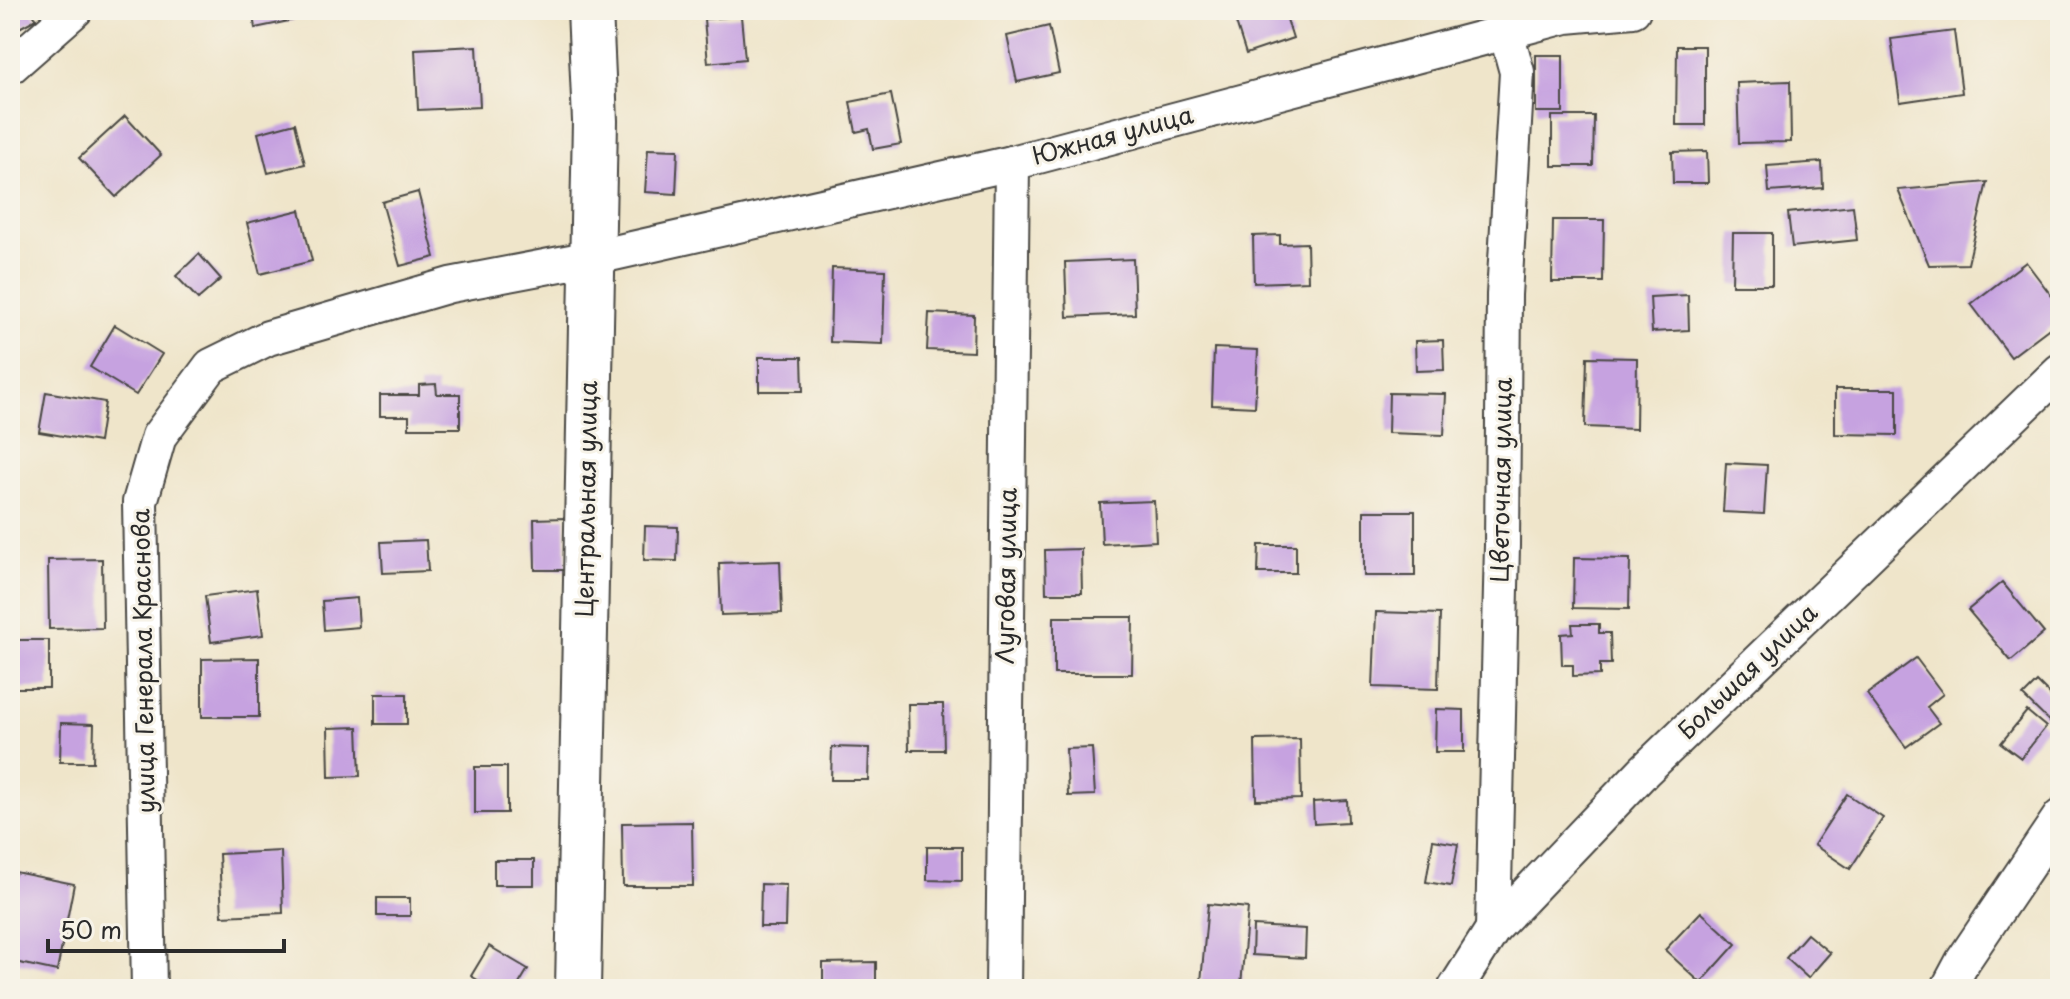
<svg xmlns="http://www.w3.org/2000/svg" width="2070" height="999" viewBox="0 0 2070 999" font-family="'Playpen Sans',sans-serif">
<style>
.building{fill:#c6a2e0}
.lines{fill:none;stroke-linecap:round;stroke-linejoin:round}
.street-casing{stroke:#484743;stroke-width:38}
.secondary-casing{stroke:#484743;stroke-width:48}
.street{stroke:#fff;stroke-width:34}
.secondary{stroke:#fff;stroke-width:44}
.labels{text-anchor:middle;stroke-width:6;stroke-linejoin:round;paint-order:stroke}
.street-label{font-size:24px;fill:#2b2b2b;stroke:#f7f3e8}
</style>
<rect width="100%" height="100%" fill="#f7f3e8"/>
<filter id="ink" filterUnits="userSpaceOnUse"><feTurbulence type="fractalNoise" baseFrequency=".0125" numOctaves="2"/><feDisplacementMap in="SourceGraphic" scale="16" xChannelSelector="R" yChannelSelector="G"/><feConvolveMatrix kernelMatrix="1 2 1 2 8 2 1 2 1" color-interpolation-filters="sRGB"/></filter>
<filter id="wash" filterUnits="userSpaceOnUse"><feTurbulence type="fractalNoise" baseFrequency=".006" numOctaves="4" result="noise"/><feDisplacementMap in="SourceGraphic" scale="32" xChannelSelector="R" yChannelSelector="G"/><feGaussianBlur stdDeviation="1.8" result="paint"/><feColorMatrix in="noise" values="0 0 0 0 0 0 0 0 0 0 0 0 0 0 0 0 0 1.4 0 .05"/><feComposite in="paint" operator="in"/></filter>
<g filter="url(#wash)">
<rect width="100%" height="100%" fill="#efe5ca"/>
<g id="blocks">
<!-- building -->
<g class="building">
<path d="M10,10h21l5,9 -26,14z"/>
<path d="M252,10h40l2,10 -39,8z"/>
<path d="M1232,10h52l9,28 -47,16z"/>
<path d="M741,16l4,43 -37,4 -4,-44z"/>
<path d="M1049,26l10,47 -42,9 -10,-46z"/>
<path d="M1954,31l8,62 -62,9 -9,-63z"/>
<path d="M477,46l3,61 -62,3 -3,-61z"/>
<path d="M1677,46h28v79h-29z"/>
<rect x="1536" y="55" width="27" height="57"/>
<path d="M1790,81l1,61 -52,1 -2,-60z"/>
<path d="M891,94l10,50 -28,5 -4,-20 -13,3 -6,-30z"/>
<path d="M125,116l36,39 -45,42 -37,-39z"/>
<path d="M1552,116h42l-1,50h-41z"/>
<path d="M295,123l10,41 -37,9 -10,-40z"/>
<path d="M648,149l30,1 -2,44 -31,-2z"/>
<path d="M1707,151l1,32h-35l-1,-31z"/>
<path d="M1822,162l1,26 -54,4 -2,-26z"/>
<path d="M1987,182l-19,82 -39,1 -31,-75z"/>
<path d="M418,192l17,65 -35,9 -18,-64z"/>
<path d="M1853,206l4,34 -65,7 -4,-34z"/>
<path d="M300,210l12,51 -52,13 -13,-51z"/>
<path d="M1553,220h51l-1,62h-51z"/>
<path d="M1733,233h39v52h-40z"/>
<path d="M1280,235v9l27,-1 1,38 -54,2 -1,-47z"/>
<path d="M199,254l22,25 -23,20 -22,-23z"/>
<path d="M1133,259l2,55 -68,3 -2,-55z"/>
<path d="M2026,262l34,45v13l-49,37 -40,-53z"/>
<path d="M832,268l53,2 -2,74 -53,-2z"/>
<path d="M1688,295l1,35 -37,2 -2,-35z"/>
<path d="M929,313l45,2 -1,37 -46,-2z"/>
<path d="M115,325l47,29 -26,41 -46,-28z"/>
<path d="M1443,340l1,30 -28,1 -1,-30z"/>
<path d="M1214,348l44,2 -3,57 -43,-2z"/>
<path d="M759,357h43l1,34h-44z"/>
<path d="M1587,357l50,1 -1,71 -51,-2z"/>
<path d="M436,384l1,10h23v34h-51v-12h-29v-21h39v-10z"/>
<path d="M1835,389h62v46l-62,-1z"/>
<path d="M46,392l59,10 -6,40 -60,-10z"/>
<path d="M1389,393l57,1 -2,41 -56,-2z"/>
<path d="M1726,463l41,2 -3,49 -41,-2z"/>
<path d="M1154,501l2,40 -54,3 -2,-41z"/>
<rect x="1364" y="511" width="51" height="65"/>
<path d="M565,518l1,52h-31l-1,-51z"/>
<path d="M645,526l33,1 -1,34 -33,-1z"/>
<path d="M426,540l2,31 -45,2 -2,-31z"/>
<path d="M1259,545h37v28h-38z"/>
<path d="M1081,549l1,44h-36l-1,-43z"/>
<path d="M1574,558l56,1 -1,50 -56,-1z"/>
<path d="M102,559l1,69 -54,1 -1,-69z"/>
<path d="M780,561l2,52 -61,2 -2,-52z"/>
<path d="M2002,582l42,51 -33,28 -43,-51z"/>
<path d="M257,589l6,46 -52,7 -6,-46z"/>
<path d="M357,598l2,29 -35,3 -2,-29z"/>
<path d="M1376,612l64,2 -2,75 -65,-2z"/>
<path d="M1054,617h79l-1,57h-78z"/>
<path d="M1572,624h27v9h11l1,31h-11v11l-27,1v-11h-11l-1,-31 12,-1z"/>
<rect x="10" y="640" width="39" height="48"/>
<path d="M259,658v59h-57v-58z"/>
<path d="M1916,658l27,36 -16,13 12,16 -33,24 -39,-53z"/>
<path d="M2037,682l23,23v27l-37,-36z"/>
<rect x="375" y="694" width="32" height="30"/>
<path d="M908,704h35l1,46h-35z"/>
<path d="M1436,709l28,1v42h-29z"/>
<path d="M2027,711l19,16 -25,31 -20,-15z"/>
<path d="M61,723l33,1 -1,38h-33z"/>
<path d="M358,727l2,49 -31,1 -1,-49z"/>
<path d="M1300,739l1,60 -45,1 -1,-60z"/>
<path d="M832,747l37,1 -1,32h-37z"/>
<path d="M1092,748l3,47 -27,1 -2,-47z"/>
<rect x="475" y="767" width="32" height="46"/>
<path d="M1847,794l36,24 -33,51 -36,-24z"/>
<path d="M1347,800l1,22 -34,2 -1,-22z"/>
<path d="M692,822l1,64h-70l-1,-63z"/>
<path d="M1433,840l25,4 -7,42 -25,-4z"/>
<path d="M927,847h35v34l-35,-1z"/>
<path d="M281,851l2,62 -61,3 -3,-62z"/>
<rect x="494" y="860" width="40" height="25"/>
<path d="M15,872l59,12 -17,87 -47,-10v-63z"/>
<path d="M761,884l25,1 -1,42h-25z"/>
<rect x="377" y="898" width="33" height="18"/>
<path d="M1208,904l40,4 -7,77 -40,-3z"/>
<path d="M1701,912l35,32 -35,39 -36,-33z"/>
<path d="M1253,926l53,3 -1,29 -53,-3z"/>
<path d="M1807,934l23,19 -22,25 -22,-20z"/>
<path d="M489,946l39,23 -12,20h-23l-22,-13z"/>
<path d="M876,962v27h-53v-26z"/>
</g>
</g>
</g>
<g filter="url(#ink)">
<use href="#blocks" fill-opacity="0" stroke="#484743" stroke-width="2"/>
<g class="lines">
<defs>
<g id="street">
<path d="M10,67l65,-57"/>
<path d="M1493,929l9,-384 2,-250 13,-223 -11,-40"/>
<path d="M149,989l-9,-487 19,-66 52,-70 57,-28 182,-53 142,-27 420,-95 554,-147 67,-6"/>
<path d="M1003,989l9,-826"/>
<path d="M1455,989l38,-60 151,-158 416,-400"/>
<path d="M1948,989l15,-28 97,-144"/>
</g>
<path id="secondary" d="M578,989l17,-868 -5,-111"/>
</defs>
<!-- street casing -->
<use href="#street" class="street-casing"/>
<!-- secondary casing -->
<use href="#secondary" class="secondary-casing"/>
<!-- street -->
<use href="#street" class="street"/>
<!-- secondary -->
<use href="#secondary" class="secondary"/>
</g>
</g>
<g class="labels">
<!-- street labels -->
<g class="street-label">
<text transform="translate(1113 136) rotate(-15)" y="8">Южная улица</text>
<text transform="translate(1502 480) rotate(-89)" y="8">Цветочная улица</text>
<text transform="translate(587 499) rotate(-89)" y="8">Центральная улица</text>
<text transform="translate(1007 576) rotate(-89)" y="8">Луговая улица</text>
<text transform="translate(144 661) rotate(-91)" y="8">улица Генерала Краснова</text>
<text transform="translate(1748 672) rotate(-44)" y="8">Большая улица</text>
</g>
</g>
<!-- margin -->
<rect width="2070" height="999" fill="none" stroke="#f7f3e8" stroke-width="40"/>
<!-- scale -->
<path d="M48 939v12h236v-12" fill="none" stroke="#2b2b2b" stroke-width="4"/>
<text x="60" y="939" font-size="24" fill="#2b2b2b" stroke="#f7f3e8" stroke-width="6" paint-order="stroke">50 m</text>
</svg>
